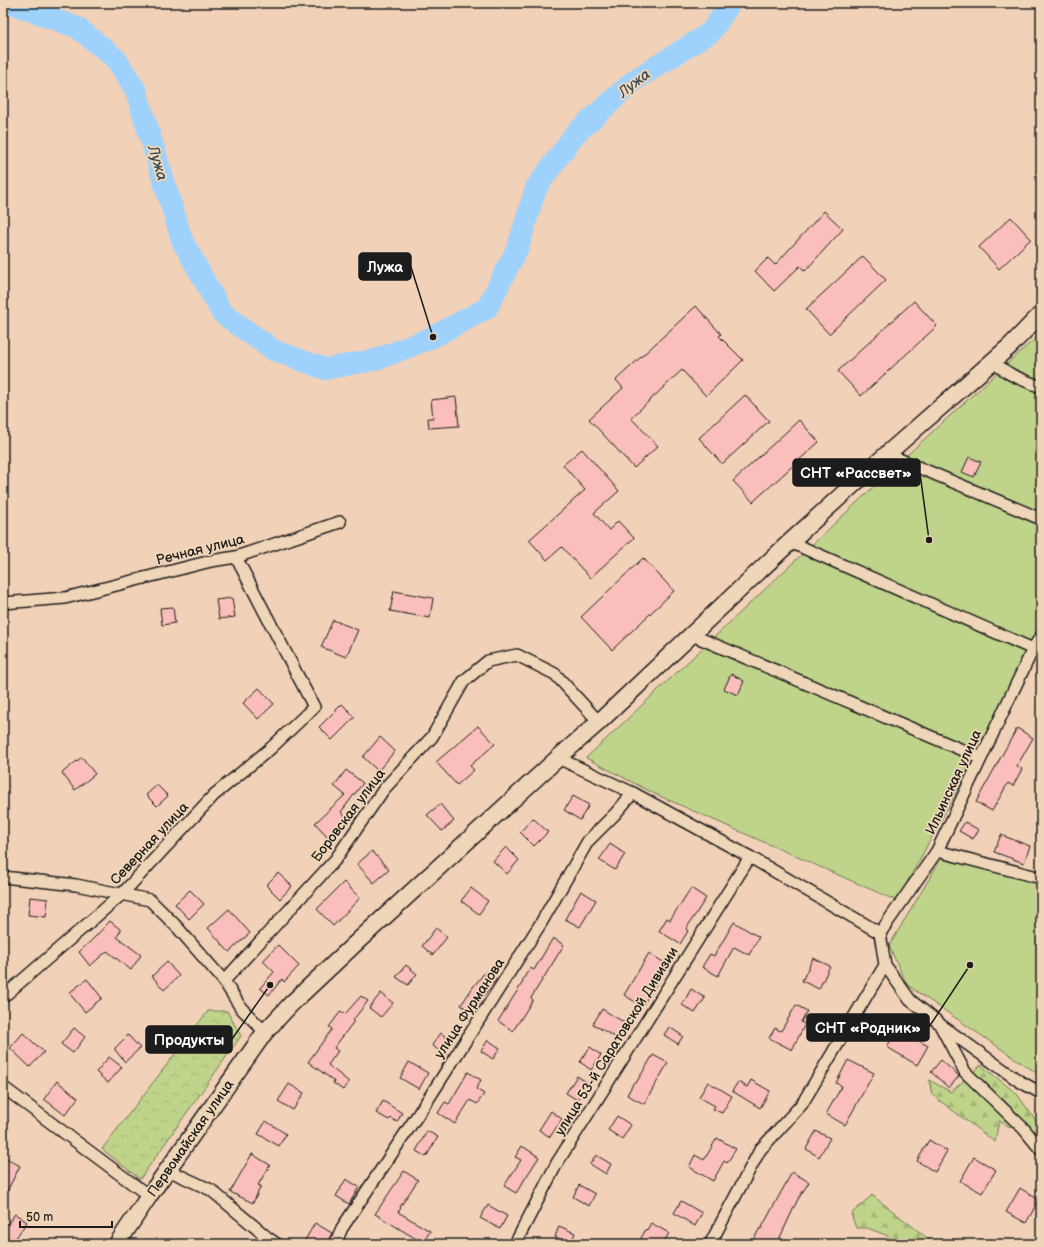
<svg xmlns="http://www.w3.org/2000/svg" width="1044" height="1247" viewBox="0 0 1044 1247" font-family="'Balsamiq Sans',sans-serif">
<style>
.green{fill:#bfd48a;stroke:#6e7853}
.forest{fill:url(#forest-firs);stroke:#6e7853}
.park{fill:url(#park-crowns);stroke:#6e7853}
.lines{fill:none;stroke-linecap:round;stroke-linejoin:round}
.river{stroke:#9ed2fc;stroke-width:22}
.building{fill:#fabebb;stroke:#1c1c1c}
.street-casing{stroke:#1c1c1c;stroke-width:14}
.secondary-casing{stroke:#1c1c1c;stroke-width:19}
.street{stroke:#f0d6b8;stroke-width:11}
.secondary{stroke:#f0d6b8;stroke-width:16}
.labels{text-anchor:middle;stroke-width:3.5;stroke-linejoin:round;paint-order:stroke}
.street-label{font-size:14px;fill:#1c1c1c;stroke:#f0d6b8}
.water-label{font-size:15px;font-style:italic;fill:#3c4a54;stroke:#f0d6b8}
.leader{fill:none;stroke:#1c1c1c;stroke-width:1.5}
.callout-dot{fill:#1c1c1c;stroke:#f0d6b8;stroke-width:1.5}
.callout{fill:#1c1c1c;stroke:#1c1c1c;stroke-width:1.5}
.callout-label{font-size:15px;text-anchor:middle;font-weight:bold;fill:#fff}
</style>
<defs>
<pattern id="forest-firs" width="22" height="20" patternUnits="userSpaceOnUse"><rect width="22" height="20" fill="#bfd48a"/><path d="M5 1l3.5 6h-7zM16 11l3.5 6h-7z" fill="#a4b576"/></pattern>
<pattern id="park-crowns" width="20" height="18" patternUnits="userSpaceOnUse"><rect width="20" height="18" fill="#bfd48a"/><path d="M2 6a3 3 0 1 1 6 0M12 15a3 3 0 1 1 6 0" fill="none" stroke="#a4b576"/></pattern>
</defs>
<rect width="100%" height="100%" fill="#f2d1b9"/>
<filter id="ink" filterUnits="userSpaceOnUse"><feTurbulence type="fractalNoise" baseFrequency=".025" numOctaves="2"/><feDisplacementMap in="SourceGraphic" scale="8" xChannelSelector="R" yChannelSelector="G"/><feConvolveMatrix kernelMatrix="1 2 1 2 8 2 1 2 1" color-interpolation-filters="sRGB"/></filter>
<g filter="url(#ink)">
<!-- green -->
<g class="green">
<path d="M1041,333v303l-144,265 -242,-107 -69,-36 334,-315z"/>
<path d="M941,859l100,22v195l-134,-91 -18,-39z"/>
</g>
<!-- forest -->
<g class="forest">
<path d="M981,1065l36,29 24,34v15l-42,-22 -4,21 -63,-47 -3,-15 22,12z"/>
<path d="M872,1195l63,49h-37l-12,-9 -19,-7h-11l-5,-14z"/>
</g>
<!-- park -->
<path class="park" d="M208,1011h19l14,25 -101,143 -38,-30z"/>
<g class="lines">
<!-- river -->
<path class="river" d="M10,3l68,25 38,31 20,32 46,149 40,73 51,37 52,19 53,-10 55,-22 54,-29 31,-61 18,-59 39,-54 61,-55 75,-47 19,-29"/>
</g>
<!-- building -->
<g class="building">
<path d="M824,211l19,18 -38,42 -5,-5 -26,25 -19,-20 13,-13 7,7z"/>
<path d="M1011,217l20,22 -32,30 -20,-22z"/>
<path d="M863,256l23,24 -57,54 -23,-25z"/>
<path d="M914,301l23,25 -76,70 -23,-25z"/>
<path d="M696,306l25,28 -2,2 24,24 -37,36 -24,-26 -51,48 27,28 -24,22 -45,-49 34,-31 -7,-8z"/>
<path d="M745,395l24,26 -47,43 -23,-26z"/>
<path d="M456,397l3,29 -30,2 -1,-10h5l-2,-18z"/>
<path d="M799,420l20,22 -66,60 -20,-21z"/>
<path d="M582,449l37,42 -25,22 15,17 9,-9 16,17 -44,40 -28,-31 -15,13 -18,-20 56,-50 -22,-25z"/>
<path d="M969,457l12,5 -7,15 -12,-5z"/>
<path d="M643,558l31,33 -62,59 -31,-33z"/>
<path d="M394,591l39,7 -3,20 -40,-7z"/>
<path d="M232,598l3,19 -16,2 -3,-19z"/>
<path d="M173,607l2,16 -13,2 -2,-17z"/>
<path d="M333,620l25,10 -12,27 -25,-10z"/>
<path d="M731,674l13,7 -6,14 -14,-6z"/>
<path d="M259,688l15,16 -16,15 -15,-16z"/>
<path d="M342,704l13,13 -23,23 -13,-13z"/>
<path d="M478,726l17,18 -25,22 4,4 -17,15 -21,-23z"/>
<path d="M1017,728l16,10 -16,28 5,3 -9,17 -5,-3 -16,28 -16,-9z"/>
<path d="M380,737l15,14 -17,20 -15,-14z"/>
<path d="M82,757l13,17 -20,16 -13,-17z"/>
<path d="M346,770l17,13 -22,29 6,7 -19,18 -13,-14 30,-28 -11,-9z"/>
<path d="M157,785l11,11 -11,10 -11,-11z"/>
<path d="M573,796l16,9 -9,15 -16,-10z"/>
<path d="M440,804l14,17 -12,10 -15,-16z"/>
<path d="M533,818l15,14 -14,14 -14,-14z"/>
<path d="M965,822l14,8 -6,9 -14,-8z"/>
<path d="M1001,835l29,11 -6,17 -30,-11z"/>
<path d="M610,844l15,10 -10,16 -16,-10z"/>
<path d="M506,847l13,13 -12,14 -14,-13z"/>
<path d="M372,851l17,19 -15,13 -17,-19z"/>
<path d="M278,873l14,13 -12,13 -14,-14z"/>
<path d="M344,882l16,16 -27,28 -16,-17z"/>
<path d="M471,888l17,13 -9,13 -18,-13z"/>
<path d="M691,888l15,10 -20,31 2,2 -8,13 -21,-13 8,-13 3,2z"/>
<path d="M190,890l14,14 -15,15 -14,-15z"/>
<path d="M581,891l15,9 -16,27 -15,-8z"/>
<path d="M30,897l18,2 -2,18 -18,-2z"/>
<path d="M229,909l21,24 -21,19 -21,-24z"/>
<path d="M110,921l11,9 -4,7 24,18 -10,15 -24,-19 -17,15 -11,-14 15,-14z"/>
<path d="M734,922l25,15 -10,18 -15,-8 -16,29 -16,-9 8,-13 4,2z"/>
<path d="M436,928l11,9 -14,18 -11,-9z"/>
<path d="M553,938l11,7 -33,53 2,2 -20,31 -15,-10 25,-39 -1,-1 8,-13 4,2z"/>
<path d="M278,945l21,21 -15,16 -2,-3 -13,16 -9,-7 14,-16 -11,-11z"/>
<path d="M649,953l19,12 -26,41 -18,-11z"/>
<path d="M813,958l17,8 -11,23 -17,-8z"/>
<path d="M167,962l12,14 -15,14 -12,-14z"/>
<path d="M406,965l11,9 -9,11 -12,-8z"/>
<path d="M486,971l10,8 -24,33 -11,-7 12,-18z"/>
<path d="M87,979l15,19 -17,14 -16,-19z"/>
<path d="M691,989l14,9 -10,15 -13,-8z"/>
<path d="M381,993l12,10 -12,14 -12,-9z"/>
<path d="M361,996l7,5 -15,19 1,1 -20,27 4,3 -10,14 21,17 -6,8 -10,-7 1,-2 -26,-19 24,-33 -3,-2 12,-16 4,3z"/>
<path d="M796,1005l11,6 -6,11 4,2 -13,26 -23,-12 6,-10 6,3z"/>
<path d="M602,1009l25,15 -9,15 -25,-15z"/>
<path d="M669,1027l14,9 -5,8 -14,-9z"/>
<path d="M74,1028l11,9 -12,16 -12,-9z"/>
<path d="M897,1028l31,18 -11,19 -30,-18z"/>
<path d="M23,1033l21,19 -14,15 -20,-19z"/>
<path d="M441,1033l11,9 -9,12 -11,-9z"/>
<path d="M128,1035l12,13 -15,14 -10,-12v-2z"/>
<path d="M488,1040l12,8 -7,11 -12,-8z"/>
<path d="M590,1047l11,8 -10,15 -11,-8z"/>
<path d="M653,1055l15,8 -24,41 -17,-9 7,-13 2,1z"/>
<path d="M109,1057l13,10 -14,16 -12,-11z"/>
<path d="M848,1060l26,13 -29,52 -19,-11 16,-28 -6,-3z"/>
<path d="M941,1060l18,16 -10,12 -18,-16z"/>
<path d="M409,1062l19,11 -9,16 -19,-11z"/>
<path d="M468,1072l13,8 -5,9 8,5 -7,10 -7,-4 -15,24 -17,-11 7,-11 4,2z"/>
<path d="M577,1076l11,7 -11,17 -11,-7z"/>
<path d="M751,1080l19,11 -10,17 -28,-17 6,-9 9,5z"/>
<path d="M57,1081l21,17 -13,17 -21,-16z"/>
<path d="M708,1082l24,14 -10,17 -9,-4 2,-3 -16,-9z"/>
<path d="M289,1084l15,9 -11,17 -15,-9z"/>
<path d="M383,1101l19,12 -5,9 -6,-4 -2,2 -13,-7z"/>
<path d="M551,1111l11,8 -12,18 -11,-7z"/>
<path d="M617,1116l14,9 -9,14 -14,-9z"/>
<path d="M266,1121l20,13 -7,12 -21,-12z"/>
<path d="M427,1131l11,6 -12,20 -10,-6z"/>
<path d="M816,1131l14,7 -11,19 -13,-8z"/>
<path d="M717,1138l19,11 -9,14 -3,-2 -11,20 -24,-14 6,-12 9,5z"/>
<path d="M929,1140l18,11 -12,21 -18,-11z"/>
<path d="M522,1146l17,11 -23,36 -12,-7 17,-26 -6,-3z"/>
<path d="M252,1154l18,11 -12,20 3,1 -8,17 -23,-11z"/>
<path d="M596,1155l15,9 -5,10 -16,-10z"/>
<path d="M3,1156l17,10 -17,33z"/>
<path d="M974,1157l22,13 -14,23 -22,-12z"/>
<path d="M404,1171l14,9 -18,27 1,1 -3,4 32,19 -7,12 -48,-29z"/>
<path d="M792,1172l17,10 -12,19 -20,43h-26l9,-16 1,1z"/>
<path d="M346,1179l13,8 -10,17 -13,-8z"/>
<path d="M579,1185l16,9 -6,12 -16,-9z"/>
<path d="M1020,1188l19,12 -13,23 -20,-11z"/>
<path d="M681,1201l21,12 -7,13 -21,-13z"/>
<path d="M488,1205l19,11 -7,13 -20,-11z"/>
<path d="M15,1214l12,8 -14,20 -10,-7v-5z"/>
<path d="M315,1223l17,10 -6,11h-14l-7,-4z"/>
<path d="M651,1223l18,10 -6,11h-23l2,-4h-2l6,-11 1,1z"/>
<path d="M559,1226l16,7 -4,11 -16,-7z"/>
</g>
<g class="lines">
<defs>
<g id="street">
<path d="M993,360c12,15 31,20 48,27"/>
<path d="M887,454l154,65"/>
<path d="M790,542l243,107"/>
<path d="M3,603l62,-5 146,-37 25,-4 104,-35"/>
<path d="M692,635l289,123"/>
<path d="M558,758l75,35 117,64 130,76"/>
<path d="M937,851l104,27"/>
<path d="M3,877l73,8 74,15 27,27 47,54 17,27 24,24"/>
<path d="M880,933l57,-82 96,-202 8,-13"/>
<path d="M885,965l25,35 29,23 26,49 59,57 17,21"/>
<path d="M224,981l111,-121 49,-71 48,-52 32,-56 24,-20 29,-6 38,19 44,48"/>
<path d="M3,997l119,-103 92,-99 57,-47 43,-41 -78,-150"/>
<path d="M942,1026l77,55 22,12"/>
<path d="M3,1087l146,109"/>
<path d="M168,1170l43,20 57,48 9,6"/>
<path d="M335,1244l7,-16 87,-130 112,-175 47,-82 27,-27 18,-21"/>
<path d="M515,1244l42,-81 193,-306"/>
<path d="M710,1244l50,-94 42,-46 83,-139 -5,-32"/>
</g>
<path id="secondary" d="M117,1244l32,-48 116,-164 27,-29 66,-62 200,-183 41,-36 191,-180 97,-88 123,-108 31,-32"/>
</defs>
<!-- street casing -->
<use href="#street" class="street-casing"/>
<!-- secondary casing -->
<use href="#secondary" class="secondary-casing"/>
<!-- street -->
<use href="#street" class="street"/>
<!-- secondary -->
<use href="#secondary" class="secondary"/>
</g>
</g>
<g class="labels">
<!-- street labels -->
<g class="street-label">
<text transform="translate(200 549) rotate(-14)" y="5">Речная улица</text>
<text transform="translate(953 782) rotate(-65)" y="5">Ильинская улица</text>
<text transform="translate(348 815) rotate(-53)" y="5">Боровская улица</text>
<text transform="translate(149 843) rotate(-47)" y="5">Северная улица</text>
<text transform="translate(469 1008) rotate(-57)" y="5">улица Фурманова</text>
<text transform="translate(616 1041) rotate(-58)" y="5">улица 53-й Саратовской Дивизии</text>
<text transform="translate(190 1138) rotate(-55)" y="5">Первомайская улица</text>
</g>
<!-- water labels -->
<g class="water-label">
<text transform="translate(634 83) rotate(-38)" y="5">Лужа</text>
<text transform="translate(158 163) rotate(73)" y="5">Лужа</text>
</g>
</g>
<!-- callouts -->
<path class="leader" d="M433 337L411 267M929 540L920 473M970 965L929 1027M270 985L232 1039"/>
<g class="callout-dot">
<circle cx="433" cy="337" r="4"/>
<circle cx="929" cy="540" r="4"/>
<circle cx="970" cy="965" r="4"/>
<circle cx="270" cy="985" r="4"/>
</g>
<g class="callout">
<rect x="359" y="253" width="52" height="27" rx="4"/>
<rect x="793" y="459" width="127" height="27" rx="4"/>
<rect x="807" y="1014" width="122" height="27" rx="4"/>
<rect x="146" y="1026" width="86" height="27" rx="4"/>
</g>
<g class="callout-label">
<text x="385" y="272">Лужа</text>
<text x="856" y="478">СНТ «Рассвет»</text>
<text x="868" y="1033">СНТ «Родник»</text>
<text x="189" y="1045">Продукты</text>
</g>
<!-- margin -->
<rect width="1044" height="1247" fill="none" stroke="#f0d6b8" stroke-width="16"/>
<rect x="8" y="8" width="1028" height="1231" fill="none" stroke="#1c1c1c" stroke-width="1.5" filter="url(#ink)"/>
<!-- scale -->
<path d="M20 1221v6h92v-6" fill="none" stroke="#1c1c1c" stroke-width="2"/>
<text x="26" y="1221" font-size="12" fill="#1c1c1c" stroke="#f0d6b8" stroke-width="3" paint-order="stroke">50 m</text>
</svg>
